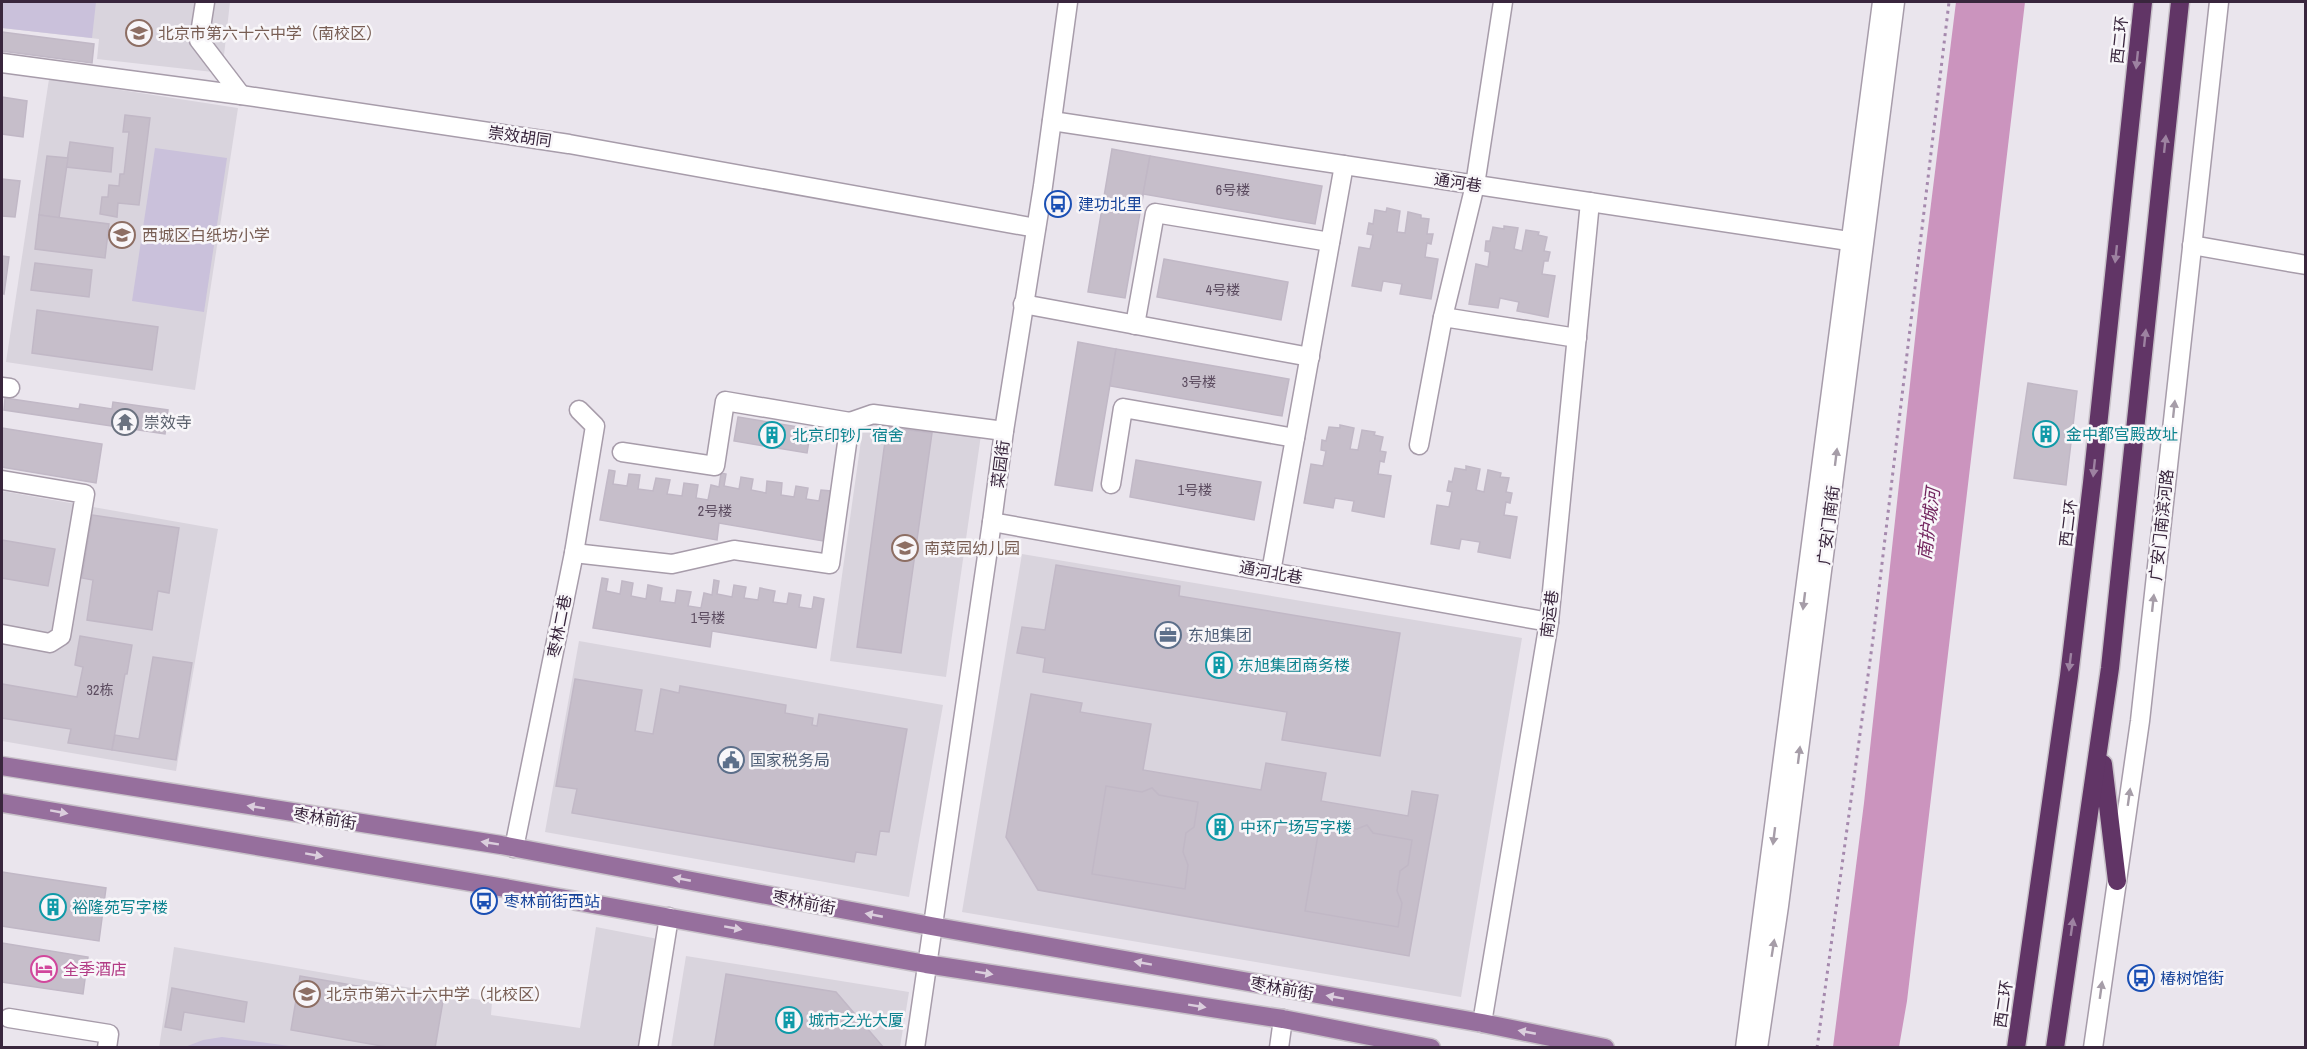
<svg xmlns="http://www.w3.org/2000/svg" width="2307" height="1049" viewBox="0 0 2307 1049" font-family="'Archivo Narrow','Noto Sans SC',sans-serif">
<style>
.built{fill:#d9d4dd}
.green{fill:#cac1db}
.water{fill:#cb94be}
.building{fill:#c6beca;stroke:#c1b8c6;stroke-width:1.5}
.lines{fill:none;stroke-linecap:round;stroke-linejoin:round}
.minor-casing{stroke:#a79caa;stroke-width:21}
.major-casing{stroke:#c8c2c9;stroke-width:21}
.highway-casing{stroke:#c8c2c9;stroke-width:21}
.path{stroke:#a589ad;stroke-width:3;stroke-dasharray:3 4.5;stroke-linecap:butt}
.minor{stroke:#fff;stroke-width:18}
.major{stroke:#966f9d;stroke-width:18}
.highway{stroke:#613566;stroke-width:18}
.oneway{fill:#9d82a1}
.oneway2{fill:#a69da8}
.oneway3{fill:#dbcedd}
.labels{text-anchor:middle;stroke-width:5;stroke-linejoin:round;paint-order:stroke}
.number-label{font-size:14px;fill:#5c4c60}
.education-label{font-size:16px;fill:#785e54;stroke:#f8f6f9;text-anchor:start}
.street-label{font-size:16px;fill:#39263d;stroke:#f8f6f9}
.transit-label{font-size:16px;fill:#164399;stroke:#f8f6f9;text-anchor:start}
.worship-label{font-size:16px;fill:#5b616d;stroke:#f8f6f9;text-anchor:start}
.culture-label{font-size:16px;fill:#0d838f;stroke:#f8f6f9;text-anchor:start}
.service-label{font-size:16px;fill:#4e5e75;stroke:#f8f6f9;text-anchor:start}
.hotel-label{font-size:16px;fill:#b23c85;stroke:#f8f6f9;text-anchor:start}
.water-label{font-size:18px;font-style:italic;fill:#73265f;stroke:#f8f6f9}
</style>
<rect width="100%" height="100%" fill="#eae5ed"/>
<!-- built -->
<g class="built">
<path d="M2,2h228l-8,71 -125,-14 2,-20 -97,-11z"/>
<path d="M49,79l189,29 -43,282 -189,-28z"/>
<path d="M864,419l117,16 -35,242 -116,-16z"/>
<path d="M2,491l216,38 -42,242 -174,-30z"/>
<path d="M1022,554l500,84 -61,359 -499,-85z"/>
<path d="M579,641l364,64 -34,192 -364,-65z"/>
<path d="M596,927l62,12 -17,108 -482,1 15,-101 318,55 -1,13 89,13z"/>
<path d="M686,956l223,36 -9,55 -229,1z"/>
</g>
<!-- green -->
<g class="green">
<path d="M2,2h94l-4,36 -90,-10z"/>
<path d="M155,148l72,10 -23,154 -72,-11z"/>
<path d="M222,1037l75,10h-112l18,-7z"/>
</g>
<!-- water -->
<path class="water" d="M1956,2h69l-118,999 -8,46h-66l31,-244 56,-510z"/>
<!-- building -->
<g class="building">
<path d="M2,32l92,12 -2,19 -90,-12z"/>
<path d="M2,97l25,4 -4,36 -21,-3z"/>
<path d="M125,115l25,3 -11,87 -21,-2 -1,14 -17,-3 2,-17h6l1,-12 10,1 1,-12h4l5,-42h-6z"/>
<path d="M70,142l43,6 -2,24 -45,-5z"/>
<path d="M1112,149l38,7 -25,142 -37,-6z"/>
<path d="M47,156l21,2 -9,60 -20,-3z"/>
<path d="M1150,156l172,30 -7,38 -172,-30z"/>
<path d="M2,179l18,2 -5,36 -13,-1z"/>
<path d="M1387,208l13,3 -3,21 8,1 3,-21 13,3v3l8,1 -2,15h6l-2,10 -4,-1 -2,14 13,2 -7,40 -31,-5 2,-10 -19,-3 -2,10 -29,-5 7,-39 11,2 3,-14 -6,-1 2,-11 4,1 2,-14 11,2z"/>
<path d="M39,215l70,9 -4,34 -70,-9z"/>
<path d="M1504,226l14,2 -4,21 8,2 4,-21 13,2 -1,3 9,2 -3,14 6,1 -2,9h-4l-2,13 13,2 -7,41 -31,-6 2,-9 -19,-4 -2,10 -29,-4 7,-40 12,3 2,-15 -5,-1 1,-10h4l3,-14 11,2z"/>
<path d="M2,256l7,1 -5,37 -2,-1z"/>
<path d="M1164,259l124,23 -7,38 -124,-23z"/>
<path d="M35,263l57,7 -3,27 -58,-7z"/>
<path d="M37,310l121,17 -6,43 -120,-17z"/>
<path d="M1078,342l38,7 -24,142 -37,-6z"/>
<path d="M1116,349l173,30 -7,37 -172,-30z"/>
<path d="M2028,383l49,8 -11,94 -52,-7z"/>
<path d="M5,398l74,11 1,-5 32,5 1,-7 55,8 -3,24 -161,-24z"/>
<path d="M738,417l73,12 -4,24 -73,-12z"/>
<path d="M1340,425l14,3 -4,21 8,1 4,-20 13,2 -1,3 9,2 -3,14 6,1 -2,10 -4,-1 -2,13 13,2 -7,41 -32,-6 2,-10 -19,-3 -2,10 -29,-5 7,-39 12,2 3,-15 -5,-1 1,-10 4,1 3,-14 11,1z"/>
<path d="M887,427l45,6 -31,220 -44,-6z"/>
<path d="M2,428l100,16 -6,39 -94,-16z"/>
<path d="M1136,460l125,22 -7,38 -124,-23z"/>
<path d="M1466,466l14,3 -4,21 8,2 4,-22 13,3 -1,4 9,1 -3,14 6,1 -2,10 -4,-1 -2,13 13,2 -7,41 -32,-6 2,-10 -19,-3 -2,10 -28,-5 6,-39 12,2 3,-15 -5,-1 2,-10 3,1 3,-14 11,2z"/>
<path d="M609,470l6,1 -2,13 14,2 2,-12 11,1 -2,14 15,2 3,-13 14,2 -3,14 15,2 2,-13 14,2 -2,13 12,2 3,-15 8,2 2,-14 5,1 -2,12 15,3 2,-12 12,2 -2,11 15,3 1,-12 15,2 -1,12 13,2 2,-11 12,2 -2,11 13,2 2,-11 10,1 -8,50 -104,-18 -2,17 -117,-20z"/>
<path d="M92,515l87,13 -10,65 -11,-2 -6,39 -65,-10 6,-40 -11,-2z"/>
<path d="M2,540l53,9 -7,37 -46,-8z"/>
<path d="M1056,565l124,21 -1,10 221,37 -20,123 -98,-16 5,-28 -244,-40 2,-14 -28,-5 5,-26 23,3z"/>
<path d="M602,578l6,1 -2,12 14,3 2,-13 11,2 -2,13 15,3 2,-14 14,3 -2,13 15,2 2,-13 14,2 -3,14 13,2 3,-15 8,2 2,-15 5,1 -2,13 15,3 2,-12 12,2 -2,11 14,2 2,-12 15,3 -2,11 14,2 2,-11 12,2 -2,12 13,2 2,-12 10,2 -8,49 -104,-17 -2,16 -117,-19z"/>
<path d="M80,636l52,9 -5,29h-2l-13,76 -44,-7 3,-14 -69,-11v-34l75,13 6,-30 -8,-2z"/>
<path d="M153,657l39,6 -16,97 -64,-10 3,-15 24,4z"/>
<path d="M575,679l67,11 -7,41 18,3 8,-45 18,4 1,-7 106,19 -1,8 28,5 -1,7 5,1 2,-12 88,15 -18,103 -9,-1 -4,24 -20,-3 -2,10 -282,-49 5,-24 -21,-3z"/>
<path d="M1031,694l51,9 -2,9 71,12 -8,46 118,20 5,-27 60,10 -5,28 87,15 4,-25 26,4 -29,161 -371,-66 -32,-53z"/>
<path d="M1106,786l36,6 10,-4 7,7 39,7 -4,25 -8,6 -3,19 5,13 -3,24 -93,-15z"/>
<path d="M1320,823l37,6 10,-4 6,8 39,7 -4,25 -8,6 -3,20 5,12 -4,24 -93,-16z"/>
<path d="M2,872l104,16 -7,53 -97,-15z"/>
<path d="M2,943l86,14 -5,37 -81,-12z"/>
<path d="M726,974l110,18 48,56h-170z"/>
<path d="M300,976l143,25 -8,47h-42l-102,-18z"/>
<path d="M172,988l75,14 -3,20 -60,-10 -3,18 -16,-3z"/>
</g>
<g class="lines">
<defs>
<g id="minor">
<path d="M205,2l-6,38 42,55"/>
<path d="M2,63l239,32 328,49 467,84"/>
<path d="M1052,121l810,122"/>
<path d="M2192,245l114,20"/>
<path d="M1023,304l287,53"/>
<path d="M1443,317l32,-132 28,-183"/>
<path d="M1135,325l20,-112 175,29"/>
<path d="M2,387l8,1"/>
<path d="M850,422l23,-8 131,17"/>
<path d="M1419,445l24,-128 134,21"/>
<path d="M2,480l83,14 -24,142 -11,7 -48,-9"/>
<path d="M1111,484l12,-76 172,30"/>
<path d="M992,522l557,100"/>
<path d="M574,553l98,11 62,-14 96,14 20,-142 -125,-21 -10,65 -93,-14"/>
<path d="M1271,572l73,-407"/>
<path d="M514,848l60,-295 21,-127 -16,-16"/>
<path d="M9,1018l100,16 -2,14"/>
<path d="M1482,1023l67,-401 41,-420"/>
<path d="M648,1048l21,-131"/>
<path d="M915,1048l77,-526 12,-91 39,-245 25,-184"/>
<path d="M1279,1048l4,-29"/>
<path d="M1745,1048l137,-1046"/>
<path d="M1758,1048l21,-142 116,-904"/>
<path d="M2093,1048l47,-327 79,-719"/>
</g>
<g id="major">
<path d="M2,766l499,79 430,81 551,97 123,25"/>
<path d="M2,803l486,82 438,79 357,55 148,29"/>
</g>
<g id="highway">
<path d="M2103,764l14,117"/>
<path d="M2016,1048l53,-372 23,-193 51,-481"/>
<path d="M2055,1048l55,-380 70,-666"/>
</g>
</defs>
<!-- minor casing -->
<use href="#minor" class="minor-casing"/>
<!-- major casing -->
<use href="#major" class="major-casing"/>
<!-- highway casing -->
<use href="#highway" class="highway-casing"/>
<!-- path -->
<path class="path" d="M1817,1048l56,-409 76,-637"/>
<!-- minor -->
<use href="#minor" class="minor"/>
<!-- major -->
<use href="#major" class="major"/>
<!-- highway -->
<use href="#highway" class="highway"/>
</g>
<!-- one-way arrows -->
<defs><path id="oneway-solid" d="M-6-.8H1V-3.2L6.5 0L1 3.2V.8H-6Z" transform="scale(1.5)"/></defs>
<g class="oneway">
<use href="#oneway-solid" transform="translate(2137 60) rotate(96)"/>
<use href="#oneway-solid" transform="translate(2165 144) rotate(-84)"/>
<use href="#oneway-solid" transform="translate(2116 254) rotate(96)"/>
<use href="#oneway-solid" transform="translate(2145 338) rotate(-84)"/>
<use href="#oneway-solid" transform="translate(2094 468) rotate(96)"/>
<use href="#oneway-solid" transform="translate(2070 662) rotate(97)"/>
<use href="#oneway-solid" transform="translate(2072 927) rotate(-82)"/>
</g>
<g class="oneway2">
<use href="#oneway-solid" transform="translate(2174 409) rotate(-84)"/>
<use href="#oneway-solid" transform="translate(1836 457) rotate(-83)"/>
<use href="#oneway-solid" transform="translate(1804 601) rotate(97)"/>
<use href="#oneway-solid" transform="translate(2153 603) rotate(-84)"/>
<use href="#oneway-solid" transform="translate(1799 755) rotate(-83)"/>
<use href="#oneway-solid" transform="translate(2129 797) rotate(-82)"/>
<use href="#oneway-solid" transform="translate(1774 836) rotate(97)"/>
<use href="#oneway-solid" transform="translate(1773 948) rotate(-81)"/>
<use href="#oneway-solid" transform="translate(2101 990) rotate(-82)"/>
</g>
<g class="oneway3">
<use href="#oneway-solid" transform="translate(256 807) rotate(-171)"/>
<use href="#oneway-solid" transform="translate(59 812) rotate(10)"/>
<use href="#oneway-solid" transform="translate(490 843) rotate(-171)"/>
<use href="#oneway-solid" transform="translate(314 855) rotate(10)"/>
<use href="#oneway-solid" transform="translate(682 879) rotate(-169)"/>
<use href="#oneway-solid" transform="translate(874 915) rotate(-169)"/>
<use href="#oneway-solid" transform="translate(733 928) rotate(10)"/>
<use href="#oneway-solid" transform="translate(1143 963) rotate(-170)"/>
<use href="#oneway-solid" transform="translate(984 973) rotate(9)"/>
<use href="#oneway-solid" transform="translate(1335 997) rotate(-170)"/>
<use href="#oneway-solid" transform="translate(1197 1006) rotate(9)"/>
<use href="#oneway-solid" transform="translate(1527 1032) rotate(-169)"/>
</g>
<!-- icons -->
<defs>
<symbol id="school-ring" viewBox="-11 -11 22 22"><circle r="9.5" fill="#f8f6f9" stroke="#8d6e63" stroke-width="1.5"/><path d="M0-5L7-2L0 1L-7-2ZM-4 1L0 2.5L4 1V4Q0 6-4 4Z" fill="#8d6e63"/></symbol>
<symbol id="bus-ring" viewBox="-11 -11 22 22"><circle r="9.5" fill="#f8f6f9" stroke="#1a4fb4" stroke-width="1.5"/><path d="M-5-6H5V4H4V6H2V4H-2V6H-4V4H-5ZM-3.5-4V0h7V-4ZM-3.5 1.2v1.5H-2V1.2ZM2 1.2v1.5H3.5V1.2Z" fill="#1a4fb4"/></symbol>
<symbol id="temple-ring" viewBox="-11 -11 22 22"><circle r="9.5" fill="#f8f6f9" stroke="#6b7280" stroke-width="1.5"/><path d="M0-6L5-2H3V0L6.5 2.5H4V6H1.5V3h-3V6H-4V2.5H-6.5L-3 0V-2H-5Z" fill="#6b7280"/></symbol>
<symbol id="building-ring" viewBox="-11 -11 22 22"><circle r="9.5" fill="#f8f6f9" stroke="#0f9aa8" stroke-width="1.5"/><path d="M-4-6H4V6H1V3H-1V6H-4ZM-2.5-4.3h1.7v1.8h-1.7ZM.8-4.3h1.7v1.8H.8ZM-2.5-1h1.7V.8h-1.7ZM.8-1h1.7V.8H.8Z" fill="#0f9aa8"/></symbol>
<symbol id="office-ring" viewBox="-11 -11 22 22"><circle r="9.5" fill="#f8f6f9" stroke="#5c6f8a" stroke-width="1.5"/><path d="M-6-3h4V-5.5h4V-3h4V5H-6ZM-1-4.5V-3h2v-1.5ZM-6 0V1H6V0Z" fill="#5c6f8a"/></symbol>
<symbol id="civic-ring" viewBox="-11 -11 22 22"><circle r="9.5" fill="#f8f6f9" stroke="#5c6f8a" stroke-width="1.5"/><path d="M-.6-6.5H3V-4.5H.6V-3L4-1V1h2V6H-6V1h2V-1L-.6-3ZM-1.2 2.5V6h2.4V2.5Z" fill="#5c6f8a"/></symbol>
<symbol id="hotel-ring" viewBox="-11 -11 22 22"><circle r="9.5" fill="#f8f6f9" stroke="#d1479c" stroke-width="1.5"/><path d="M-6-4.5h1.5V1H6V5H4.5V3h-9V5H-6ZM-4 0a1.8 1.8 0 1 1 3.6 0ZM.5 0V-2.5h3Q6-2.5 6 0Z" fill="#d1479c"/></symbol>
</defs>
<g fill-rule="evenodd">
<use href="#school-ring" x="124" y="18" width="30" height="30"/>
<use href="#bus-ring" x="1043" y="189" width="30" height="30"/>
<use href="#school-ring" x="107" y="220" width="30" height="30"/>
<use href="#temple-ring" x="110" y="407" width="30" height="30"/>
<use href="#building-ring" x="2031" y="419" width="30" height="30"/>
<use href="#building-ring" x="757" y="420" width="30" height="30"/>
<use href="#school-ring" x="890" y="533" width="30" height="30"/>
<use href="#office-ring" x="1153" y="620" width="30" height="30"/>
<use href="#building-ring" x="1204" y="650" width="30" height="30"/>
<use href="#civic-ring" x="716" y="745" width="30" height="30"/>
<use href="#building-ring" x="1205" y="812" width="30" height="30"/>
<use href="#bus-ring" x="469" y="886" width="30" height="30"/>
<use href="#building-ring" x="38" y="892" width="30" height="30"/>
<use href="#hotel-ring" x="29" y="954" width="30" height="30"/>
<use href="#bus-ring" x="2126" y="963" width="30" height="30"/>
<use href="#school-ring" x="292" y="979" width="30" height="30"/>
<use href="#building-ring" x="774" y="1005" width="30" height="30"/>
</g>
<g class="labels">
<!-- number labels -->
<g class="number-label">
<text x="1233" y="195">6号楼</text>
<text x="1223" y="295">4号楼</text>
<text x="1199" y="387">3号楼</text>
<text x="1195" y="495">1号楼</text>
<text x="715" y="516">2号楼</text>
<text x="708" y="623">1号楼</text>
<text x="100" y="695">32栋</text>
</g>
<!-- education labels -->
<g class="education-label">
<text x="158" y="39">北京市第六十六中学（南校区）</text>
<text x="142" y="241">西城区白纸坊小学</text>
<text x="924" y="554">南菜园幼儿园</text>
<text x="326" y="1000">北京市第六十六中学（北校区）</text>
</g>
<!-- street labels -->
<g class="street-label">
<text transform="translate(2119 40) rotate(-84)" y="6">西二环</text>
<text transform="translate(520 136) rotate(8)" y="6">崇效胡同</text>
<text transform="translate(1458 182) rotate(9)" y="6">通河巷</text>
<text transform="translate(1000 464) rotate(-83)" y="6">菜园街</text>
<text transform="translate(2068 523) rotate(-83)" y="6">西二环</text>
<text transform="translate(1828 525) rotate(-83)" y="6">广安门南街</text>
<text transform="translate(2161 525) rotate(-84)" y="6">广安门南滨河路</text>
<text transform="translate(1271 572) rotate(10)" y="6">通河北巷</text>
<text transform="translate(1549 614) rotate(-83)" y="6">南运巷</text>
<text transform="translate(559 626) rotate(-79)" y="6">枣林二巷</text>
<text transform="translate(325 818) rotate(9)" y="6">枣林前街</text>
<text transform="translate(804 902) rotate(11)" y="6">枣林前街</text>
<text transform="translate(1282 988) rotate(10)" y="6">枣林前街</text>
<text transform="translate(2003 1004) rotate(-82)" y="6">西二环</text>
</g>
<!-- transit labels -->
<g class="transit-label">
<text x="1078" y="210">建功北里</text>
<text x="504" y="907">枣林前街西站</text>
<text x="2160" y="984">椿树馆街</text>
</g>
<!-- worship labels -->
<g class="worship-label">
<text x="144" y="428">崇效寺</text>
</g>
<!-- culture labels -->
<g class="culture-label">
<text x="2066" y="440">金中都宫殿故址</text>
<text x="792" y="441">北京印钞厂宿舍</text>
<text x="1238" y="671">东旭集团商务楼</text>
<text x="1240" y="833">中环广场写字楼</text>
<text x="72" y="913">裕隆苑写字楼</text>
<text x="808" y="1026">城市之光大厦</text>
</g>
<!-- service labels -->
<g class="service-label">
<text x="1188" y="641">东旭集团</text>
<text x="750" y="766">国家税务局</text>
</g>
<!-- hotel labels -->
<g class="hotel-label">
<text x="63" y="975">全季酒店</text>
</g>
<!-- water labels -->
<g class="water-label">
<text transform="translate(1929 524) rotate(-83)" y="6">南护城河</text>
</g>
</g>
<!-- border -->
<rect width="2307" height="1049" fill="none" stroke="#39263d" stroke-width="6"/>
</svg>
